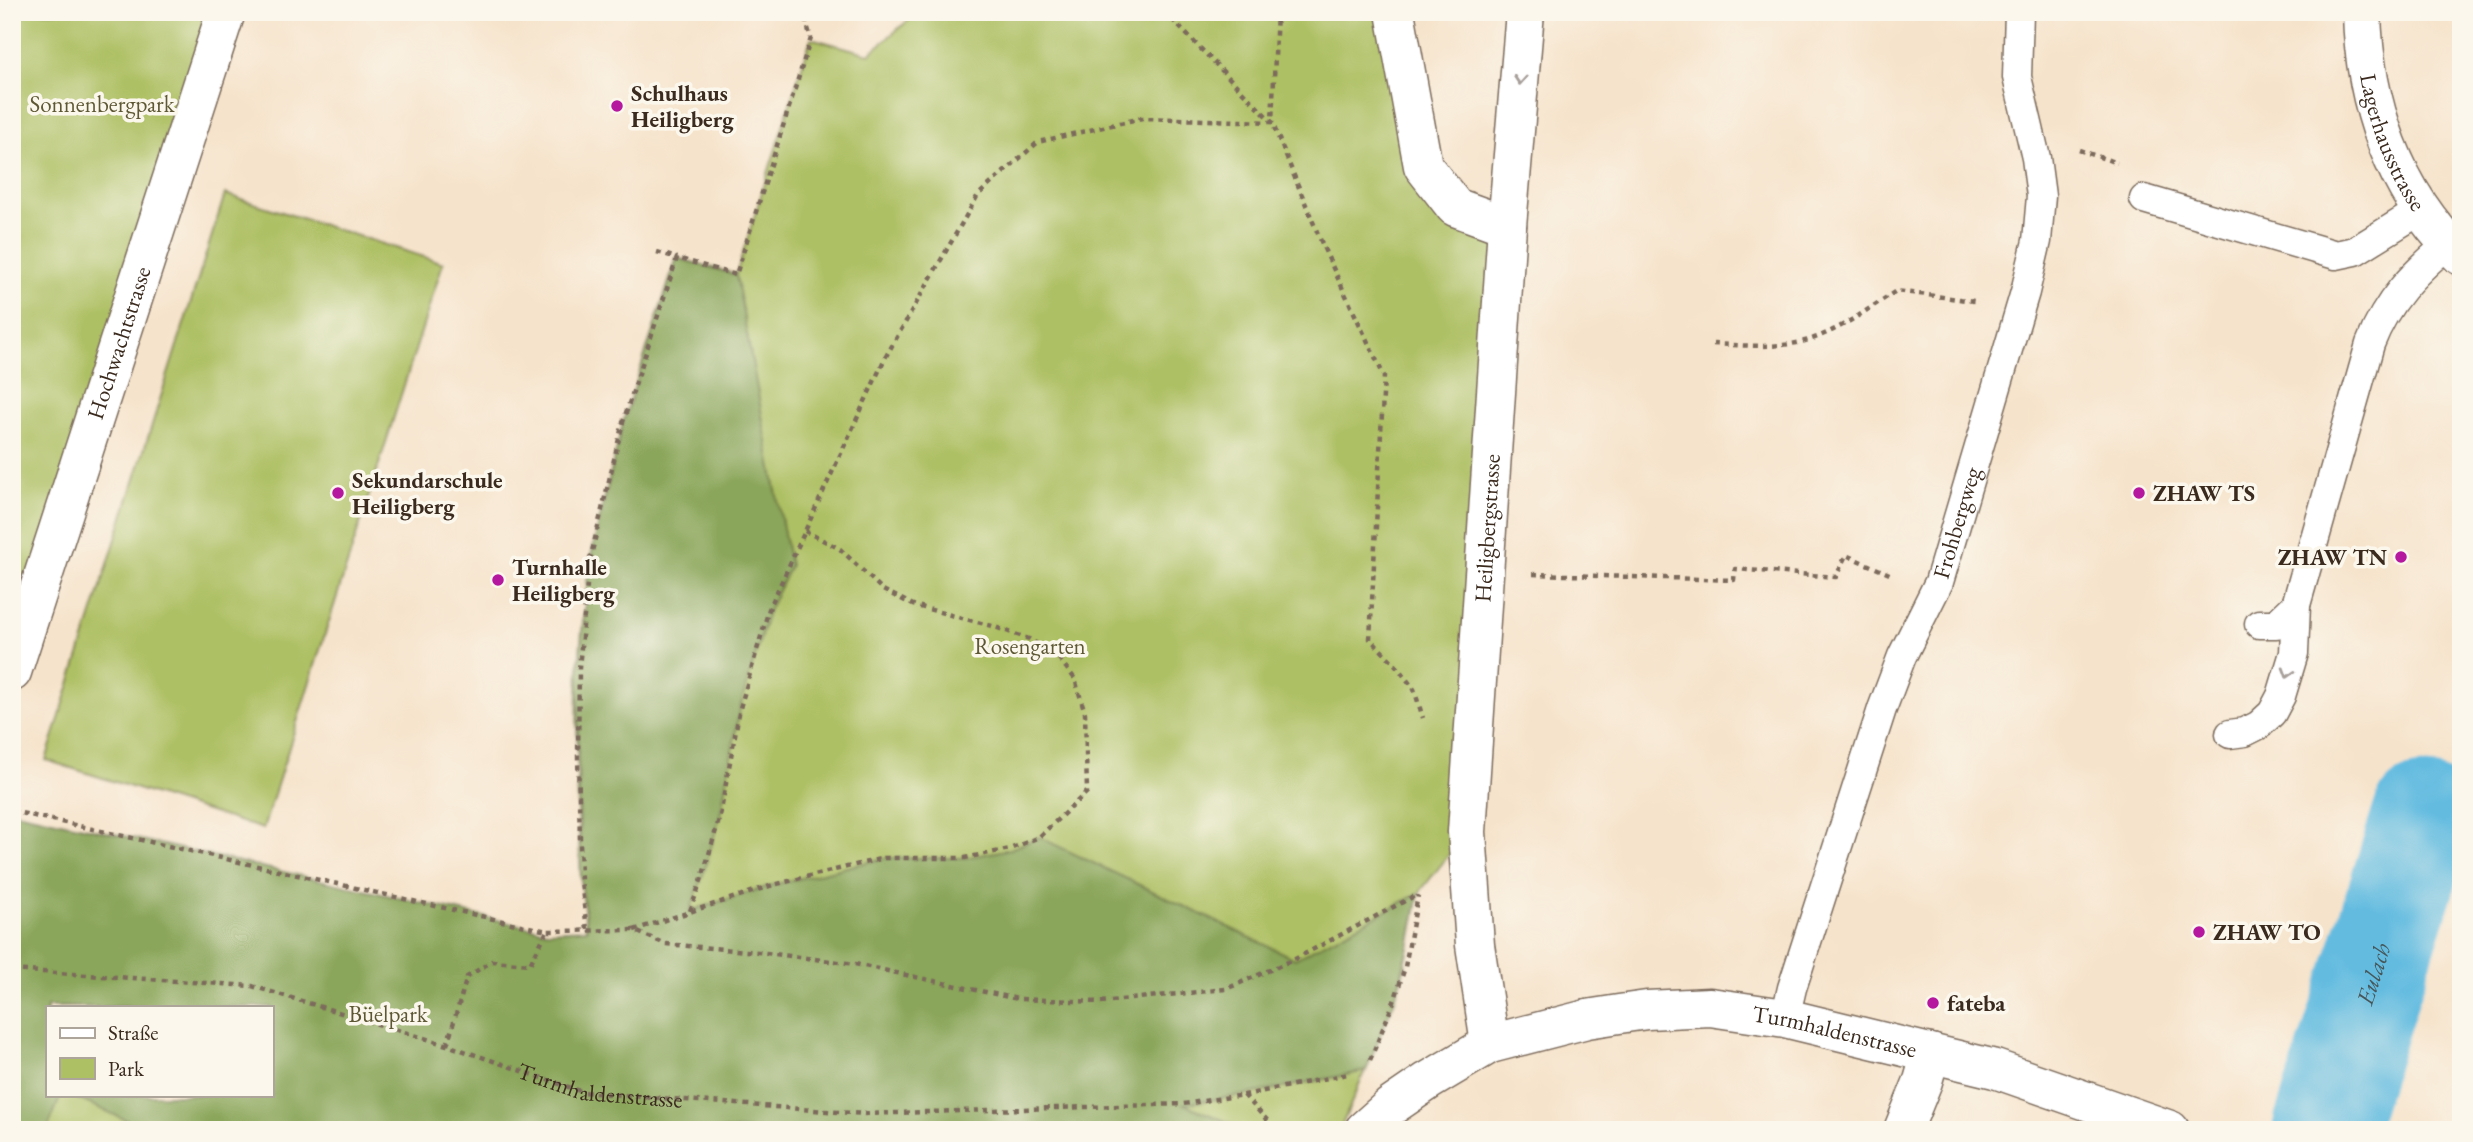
<svg xmlns="http://www.w3.org/2000/svg" width="2473" height="1142" viewBox="0 0 2473 1142" font-family="'EB Garamond',serif">
<style>
.green{fill:#adc064;stroke:#747541;stroke-width:2;fill-rule:evenodd}
.forest{fill:#8aa65a;stroke:#62683c;stroke-width:2}
.lines{fill:none;stroke-linecap:round;stroke-linejoin:round}
.river{stroke:#63bce0;stroke-width:103}
.lane-casing{stroke:#7c6b5b;stroke-width:31}
.street-casing{stroke:#7c6b5b;stroke-width:41}
.path{stroke:#7c6b5b;stroke-width:4.5;stroke-dasharray:5 5;stroke-linecap:butt}
.lane{stroke:#fff;stroke-width:28}
.street{stroke:#fff;stroke-width:38}
.oneway{stroke:#a79f9a}
.poi-dot{fill:#b5179e;stroke:#fbf7ec;stroke-width:2.5}
.labels{text-anchor:middle;stroke-width:7;stroke-linejoin:round;paint-order:stroke}
.poi-label{font-size:23px;font-weight:bold;fill:#3b2a1e;stroke:#fbf7ec;text-anchor:start}
.park-label{font-size:23px;fill:#5d5733;stroke:#fbf7ec}
.street-label{font-size:23px;fill:#3b2a1e;stroke:#fbf7ec}
.water-label{font-size:24px;font-style:italic;fill:#475658;stroke:#fbf7ec}
</style>
<rect width="100%" height="100%" fill="#fbf7ec"/>
<filter id="ink" filterUnits="userSpaceOnUse"><feTurbulence type="fractalNoise" baseFrequency=".0143" numOctaves="2"/><feDisplacementMap in="SourceGraphic" scale="14" xChannelSelector="R" yChannelSelector="G"/><feConvolveMatrix kernelMatrix="1 2 1 2 8 2 1 2 1" color-interpolation-filters="sRGB"/></filter>
<filter id="wash" filterUnits="userSpaceOnUse"><feTurbulence type="fractalNoise" baseFrequency=".00686" numOctaves="4" result="noise"/><feDisplacementMap in="SourceGraphic" scale="28" xChannelSelector="R" yChannelSelector="G"/><feGaussianBlur stdDeviation="1.57" result="paint"/><feColorMatrix in="noise" values="0 0 0 0 0 0 0 0 0 0 0 0 0 0 0 0 0 1.4 0 .05"/><feComposite in="paint" operator="in"/></filter>
<g filter="url(#wash)">
<rect width="100%" height="100%" fill="#f6e3cb"/>
<!-- green -->
<g class="green">
<path d="M12,12h214l-214,660z"/>
<path d="M918,12h477l28,154 84,60 -40,606 -48,61 -14,74 -10,32 -55,131h-1328v-319l574,137c1,-23 -3,-45 -5,-68 -4,-70 -6,-142 -2,-212 8,-144 53,-274 98,-410l59,16 75,-236 58,16zM47,1007h224v88h-224z"/>
<path d="M225,194l218,69 -180,566 -217,-69z"/>
</g>
<!-- forest -->
<path class="forest" d="M677,258l59,17 54,291 -21,43 -29,99 -20,108 -17,59 -13,36 83,-26 111,-27h81l45,-9 29,-12 256,122 124,-66 -9,50 -15,56 -29,72 -122,24 -60,9 63,26h-1098l-80,-35h202v-88h-224v88h14l-14,35h-35v-319l535,120 40,-2 -6,-48 -3,-124 1,-89 10,-104 34,-142z"/>
<g class="lines">
<!-- river -->
<path class="river" id="s1" d="M2324,1130l100,-314"/>
</g>
</g>
<g filter="url(#ink)">
<g class="lines">
<defs>
<g id="lane">
<path d="M2144,199l192,56 19,-4 66,-41"/>
<path d="M2259,624h17l20,-19"/>
<path d="M2230,734l15,-2 14,-7 13,-12 9,-17 13,-43 2,-48 74,-261c17,-44 43,-70 78,-100"/>
<path id="s3" d="M1785,1018l7,-30 90,-279 20,-53 37,-74 86,-290 12,-51 4,-45 -5,-38 -19,-81 2,-65"/>
</g>
<g id="street">
<path d="M1395,12l28,154 32,41 52,19"/>
<path id="s4" d="M2362,12c2,90 32,181 99,244"/>
<path id="s5" d="M12,672l214,-660"/>
<path id="s6" d="M1490,1044l-15,-99 -8,-113 40,-606 18,-214"/>
<path id="s7" d="M1364,1130l26,-23 38,-26 62,-37 97,-25 32,-5 28,-4 63,-3 75,11 210,51 175,61"/>
<path d="M1903,1130l20,-49 8,-28"/>
</g>
</defs>
<!-- lane casing -->
<use href="#lane" class="lane-casing"/>
<!-- street casing -->
<use href="#street" class="street-casing"/>
<!-- path -->
<g class="path">
<path d="M1165,12l107,110 5,-110"/>
<path d="M2079,150l38,13"/>
<path d="M657,252l20,6"/>
<path d="M1713,344c30,1 63,5 92,-3 33,-9 63,-32 91,-50l78,10"/>
<path d="M1533,574l201,6 1,-11 101,8 10,-22 48,21"/>
<path d="M12,811l535,120 86,-1 32,14 93,8 97,12 163,35 83,3 125,-13 69,-30 123,-65"/>
<path d="M690,911l13,-36 17,-59 20,-108 29,-99 116,-251 93,-163 60,-53 104,-24 130,4 53,129 59,125 -14,263 24,24 20,26 9,29"/>
<path d="M587,929l-6,-48 -3,-124 1,-89 10,-104 34,-142 54,-164 59,17 75,-237 -8,-26"/>
<path d="M634,930l139,-45 111,-27h81l45,-9 29,-12 48,-45 -2,-79 -10,-34 -18,-23 -28,-17 -37,-13 -79,-21 -30,-15 -43,-41 -35,-18"/>
<path id="s2" d="M12,970l240,16 195,59 136,47 281,22 319,-10 61,-9 104,-21"/>
<path d="M447,1045l20,-68 25,-16 38,3 17,-33"/>
<path d="M1370,1060l25,-61 10,-32 13,-72"/>
<path d="M1244,1095l32,35"/>
</g>
<!-- lane -->
<use href="#lane" class="lane"/>
<!-- street -->
<use href="#street" class="street"/>
</g>
<!-- one-way arrows -->
<defs><path id="oneway-chevron" d="M-2-3.5L2.5 0L-2 3.5" fill="none" stroke-width="1.6" stroke-linecap="round" stroke-linejoin="round" transform="scale(1.75)"/></defs>
<g class="oneway">
<use href="#oneway-chevron" transform="translate(1520 80) rotate(94)"/>
<use href="#oneway-chevron" transform="translate(2288 673) rotate(107)"/>
</g>
</g>
<!-- markers -->
<g class="poi-dot">
<circle cx="617" cy="106" r="7"/>
<circle cx="338" cy="493" r="7"/>
<circle cx="2139" cy="493" r="7"/>
<circle cx="2401" cy="557" r="7"/>
<circle cx="498" cy="580" r="7"/>
<circle cx="2199" cy="932" r="7"/>
<circle cx="1933" cy="1003" r="7"/>
</g>
<g class="labels">
<!-- poi labels -->
<g class="poi-label">
<text x="631" y="101">Schulhaus<tspan x="631" dy="26">Heiligberg</tspan></text>
<text x="352" y="488">Sekundarschule<tspan x="352" dy="26">Heiligberg</tspan></text>
<text x="2153" y="501">ZHAW TS</text>
<text x="2387" y="565" text-anchor="end">ZHAW TN</text>
<text x="512" y="575">Turnhalle<tspan x="512" dy="26">Heiligberg</tspan></text>
<text x="2213" y="940">ZHAW TO</text>
<text x="1947" y="1011">fateba</text>
</g>
<!-- park labels -->
<g class="park-label">
<text x="102" y="112">Sonnenbergpark</text>
<text x="1030" y="654">Rosengarten</text>
<text x="388" y="1022">Büelpark</text>
</g>
<!-- street labels -->
<g class="street-label">
<text dy="8" stroke="none"><textPath href="#s4" startOffset="135">Lagerhausstrasse</textPath></text>
<text dy="8" stroke="none"><textPath href="#s5" startOffset="346">Hochwachtstrasse</textPath></text>
<text dy="8" stroke="none"><textPath href="#s3" startOffset="525">Frohbergweg</textPath></text>
<text dy="8" stroke="none"><textPath href="#s6" startOffset="518">Heiligbergstrasse</textPath></text>
<text dy="8" stroke="none"><textPath href="#s7" startOffset="504">Turmhaldenstrasse</textPath></text>
<text dy="8" stroke="none"><textPath href="#s2" startOffset="604">Turmhaldenstrasse</textPath></text>
</g>
<!-- water labels -->
<g class="water-label">
<text dy="8" stroke="none"><textPath href="#s1" startOffset="164">Eulach</textPath></text>
</g>
</g>
<!-- margin -->
<rect width="2473" height="1142" fill="none" stroke="#fbf7ec" stroke-width="42"/>
<!-- legend -->
<rect x="46" y="1006" width="228" height="91" fill="#fbf7ec" stroke="#aea59a" stroke-width="2"/>
<rect x="60" y="1028" width="35" height="10" fill="#ffffff" stroke="#aea59a" stroke-width="2"/>
<text x="108" y="1040" font-size="21" fill="#3b2a1e">Straße</text>
<rect x="60" y="1058" width="35" height="21" fill="#adc064" stroke="#aea59a" stroke-width="2"/>
<text x="108" y="1076" font-size="21" fill="#3b2a1e">Park</text>
</svg>
